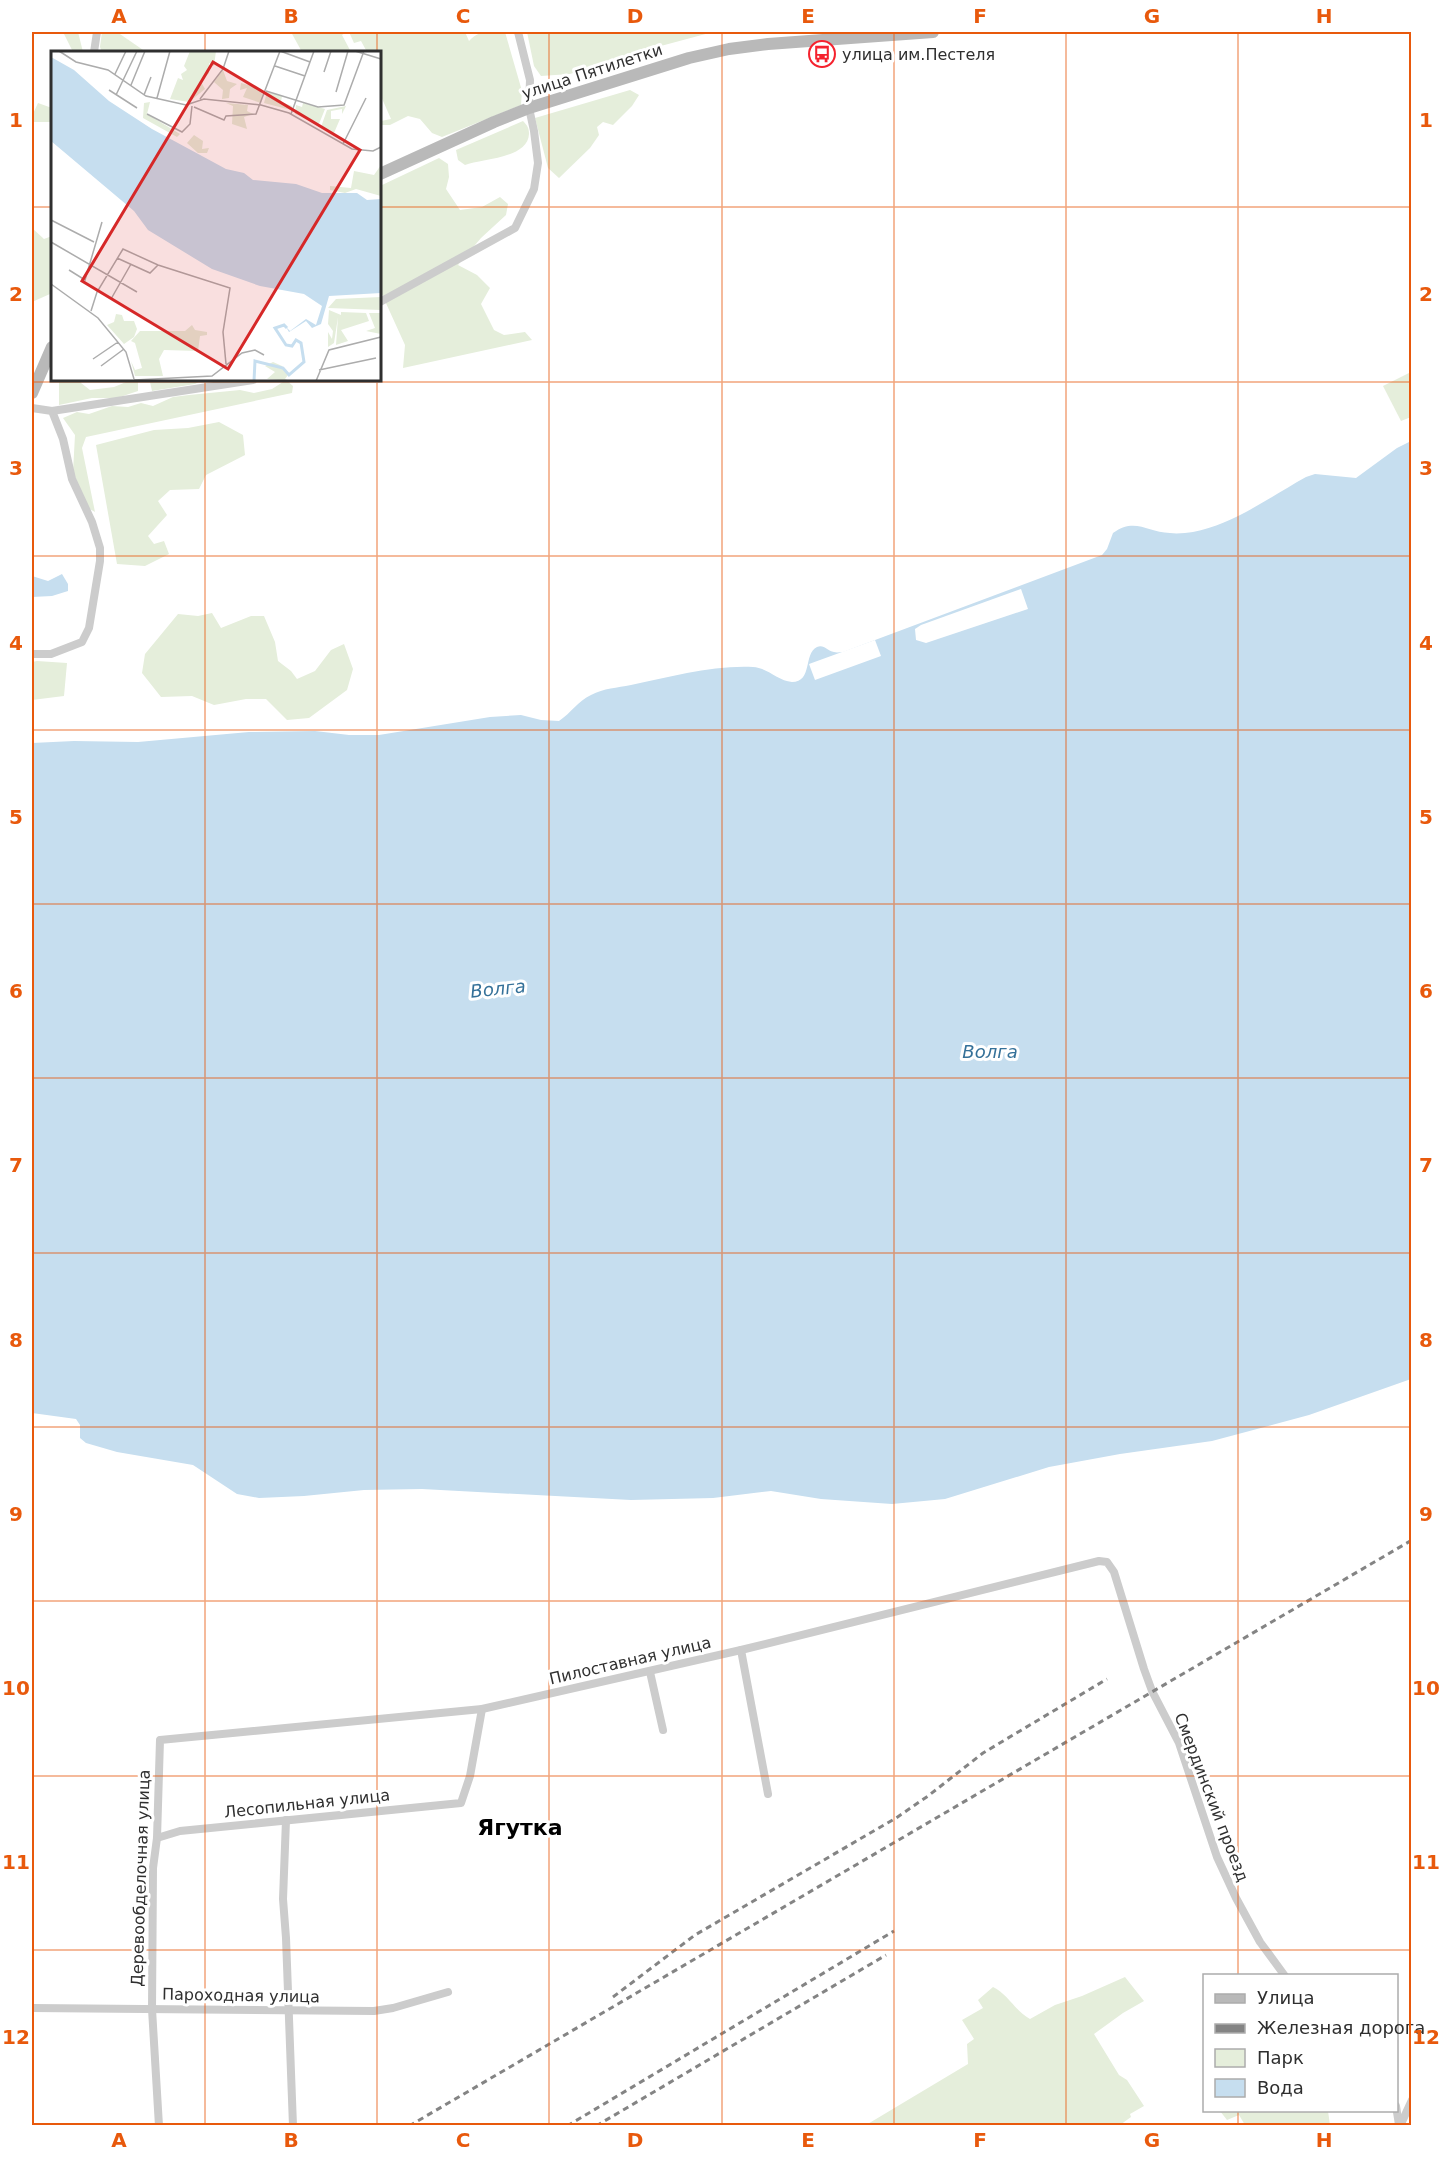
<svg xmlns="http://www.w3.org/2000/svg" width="1443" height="2157" viewBox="0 0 1443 2157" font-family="'DejaVu Sans',sans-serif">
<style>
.green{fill:#e5eedb}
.water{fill:#c6deef}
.pier{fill:#fff}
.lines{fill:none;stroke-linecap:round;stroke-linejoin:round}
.minor{stroke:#ccc;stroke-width:8}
.secondary{stroke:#b9b9b9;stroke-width:12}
.rail{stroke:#848484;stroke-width:3;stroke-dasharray:6 4.5;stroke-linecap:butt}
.grid{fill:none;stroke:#e8590c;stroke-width:1.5;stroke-opacity:0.55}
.labels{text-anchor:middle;stroke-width:6;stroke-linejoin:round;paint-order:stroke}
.poi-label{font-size:16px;fill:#2f2f2f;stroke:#fff;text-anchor:start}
.street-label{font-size:16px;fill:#2f2f2f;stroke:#fff}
.water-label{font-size:18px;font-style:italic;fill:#357199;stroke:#fff}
.district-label{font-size:22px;font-weight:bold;fill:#000;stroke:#fff}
.inset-river{fill:none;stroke:#c6deef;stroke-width:3}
.inset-road{fill:none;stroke:#acacac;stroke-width:1.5}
.view{fill:#d62828;fill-opacity:0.15;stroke:#d62828;stroke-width:3}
.inset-edge{fill:none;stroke:#2f2f2f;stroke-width:3}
.neatline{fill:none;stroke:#e8590c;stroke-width:2}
.grid-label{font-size:20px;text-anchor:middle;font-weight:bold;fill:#e8590c}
</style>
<rect width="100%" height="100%" fill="#fff"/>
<!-- green -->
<g class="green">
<path d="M63,32h15l5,20h-10z"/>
<path d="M102,32h15l29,20h-44l-2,-5z"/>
<path d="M291,32h55l-4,3 9,17h-49z"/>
<path d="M349,32h116l4,9c9,-11 24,-10 36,-9l17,59 -1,14 -79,32 -10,-4 -12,-14 -12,-3 -18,9h-10v-6l1,2 10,-2 -11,-25v-42h-13l-6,-11 -7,2z"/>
<path d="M527,32h186l-82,22 -61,20 -29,2 -7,-10z"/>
<path d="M630,90l9,5 -7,11 -19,19 -10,-3 -6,5 2,8 -9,13 -31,30 -11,-10 -13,-50z"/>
<path d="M38,103l14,5v14h-20v-6z"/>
<path d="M523,121c4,4 6,7 6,13 -1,25 -49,25 -64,31l-7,-5 -2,-10z"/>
<path d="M439,158l9,6 1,13 -3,12 14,21 22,-3 18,-10 8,7 -2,11 -25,23 -23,27 19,10 13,13 -9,16 13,26 10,5 21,-3 7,8 -129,28 2,-23 -25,-55v-104z"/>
<path d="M32,228l12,11 8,-3v50l-2,8 -18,8z"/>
<path d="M1411,372v45l-10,4 -18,-35z"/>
<path d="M59,380h21l1,3 9,7 24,-3 17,-7 7,1v10l-21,7h-25l-33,7z"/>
<path d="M153,380h49l-7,4 -43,7 -2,-9z"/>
<path d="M286,380l7,6 -1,7 -206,44 -4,11 13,64 -7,-4 -15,-36 2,-37 -12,-17 14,-6 12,2 23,-8 16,1 13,-4 12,3 20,-9 16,-2 51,-5 14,3 18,-4z"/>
<path d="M219,422l24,13 2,20 -39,20 -7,14 -29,1 -12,11 9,14 -19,21 6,8 10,-3 5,13 -24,12 -28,-2 -21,-119 58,-15 34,-2z"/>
<path d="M212,613l9,15 30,-12h13l11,26 3,19 13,10 6,8 18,-8 16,-21 13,-6 9,25 -6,21 -38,28 -22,2 -21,-21h-20l-32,6 -22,-9 -31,1 -19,-24 3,-19 33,-40 20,2z"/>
<path d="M37,661l30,2 -3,33 -32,4v-38z"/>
<path d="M1125,1977l19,24 -21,12 -29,21 25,41 8,5 17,26 -14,8 1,3 -11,8h-254l102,-61 -1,-20 7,-5 -12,-19 21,-12 -5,-8 15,-13c15,7 22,24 37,32l25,-14 27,-9z"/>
<path d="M1220,2111h108l2,14h-85l-6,-10 -12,5z"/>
</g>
<!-- water -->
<g class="water">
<path d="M1411,441v938l-102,36 -97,26 -92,13 -71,13 -104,32 -53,5 -71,-5 -50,-8 -58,7 -82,2 -209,-11 -58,1 -60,6 -45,2 -22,-4 -44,-29 -76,-13 -31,-9 -6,-5v-13l-4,-6 -44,-6v-670l42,-2 64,1 111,-10 66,-1 34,4h30l111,-18 31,-2 20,5 18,1c12,-8 19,-20 32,-26 13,-7 26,-7 40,-10 39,-8 82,-20 122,-18 15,1 25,14 39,15 21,0 11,-28 25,-35 7,-3 10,4 17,5 3,1 6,0 9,0l259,-97 5,-6 6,-16c22,-16 34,-1 57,0 7,1 16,0 23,-1 41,-8 77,-35 113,-55l9,-3 41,4 41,-30z"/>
<path d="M62,574l6,10v7l-16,5 -20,1v-21l16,5z"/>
</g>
<!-- pier -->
<g class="pier">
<path d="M1021,589l7,20 -102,34 -10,-3 -1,-11 6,-4z"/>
<path d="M875,640l6,16 -66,24 -6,-16z"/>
</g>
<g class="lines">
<!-- minor -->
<g class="minor">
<path d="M94,52l3,-20"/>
<path d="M380,302l135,-74 19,-39 4,-26 -4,-32 -5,-23 1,-28 -12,-48"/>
<path d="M32,408l20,3 11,28 9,40 20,43 8,26v13l-11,67 -7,14 -31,12h-19"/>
<path d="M52,411l201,-31"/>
<path d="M741,1650l27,144"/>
<path d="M650,1672l13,58"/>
<path d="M286,1820l-3,79 3,39 7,188"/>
<path d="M157,1838l23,-7 281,-28 9,-27 12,-67"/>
<path d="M32,2008l342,3 19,-3 55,-16"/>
<path d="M1396,2106l3,19"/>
<path d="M159,2126l-7,-117 1,-141 4,-30 3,-98 322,-31 259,-59 358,-89 8,1 7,10 30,97 8,22 27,52 38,114 19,41 24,44 25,34"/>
<path d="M1400,2126l12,-26"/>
</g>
<!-- secondary -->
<g class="secondary">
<path d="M380,174l114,-52 35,-14 160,-50 40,-9 39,-5 165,-12"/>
<path d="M32,393l20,-46"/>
</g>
<!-- rail -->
<g class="rail">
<path d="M613,1997l82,-62 201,-117 32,-22 55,-43 124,-74"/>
<path d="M409,2126l1003,-586"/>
<path d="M567,2126l327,-195"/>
<path d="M596,2126l290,-171"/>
</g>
</g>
<!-- grid -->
<path class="grid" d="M205,32v20M377,32v20M549,32v2094M722,32v2094M894,32v2094M1066,32v2094M1238,32v1944M32,207h20M380,207h1032M205,380v1746M377,380v1746M32,382h1380M32,556h1380M32,730h1380M32,904h1380M32,1078h1380M32,1253h1380M32,1427h1380M32,1601h1380M32,1776h1380M32,1950h1380M1238,2110v16"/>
<!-- icons -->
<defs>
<symbol id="bus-ring" viewBox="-11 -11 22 22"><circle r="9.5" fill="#fff" stroke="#f5222e" stroke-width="1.5"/><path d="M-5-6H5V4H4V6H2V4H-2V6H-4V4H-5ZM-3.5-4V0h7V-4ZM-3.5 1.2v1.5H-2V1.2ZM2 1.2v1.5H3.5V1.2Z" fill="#f5222e"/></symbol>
</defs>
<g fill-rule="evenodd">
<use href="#bus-ring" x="807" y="39" width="30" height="30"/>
</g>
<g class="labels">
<!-- poi labels -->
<g class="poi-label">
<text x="842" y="60">улица им.Пестеля</text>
</g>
<!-- street labels -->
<g class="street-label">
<text transform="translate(592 71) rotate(-18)" y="6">улица Пятилетки</text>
<text transform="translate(630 1660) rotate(-13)" y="6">Пилоставная улица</text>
<text transform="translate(1212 1797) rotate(69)" y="6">Смердинский проезд</text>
<text transform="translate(307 1803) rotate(-6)" y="6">Лесопильная улица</text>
<text transform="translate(140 1878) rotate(-88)" y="6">Деревообделочная улица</text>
<text transform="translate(241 1995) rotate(1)" y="6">Пароходная улица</text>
</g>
<!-- water labels -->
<g class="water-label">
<text transform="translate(498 989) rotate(-6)" y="6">Волга</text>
<text x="990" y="1058">Волга</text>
</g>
<!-- district labels -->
<g class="district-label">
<text x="520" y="1835">Ягутка</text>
</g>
</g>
<!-- overview -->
<g transform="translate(51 51)">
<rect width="330" height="330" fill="#fff"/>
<path d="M139,0h26l-2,15 -5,-3v10l-8,9 4,7 -16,13 -19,-3 8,-21 5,2 -2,-6 6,-4 -3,-4zM172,19l4,11 10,3 -7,5 -1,9 -7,1 1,-9 -9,-8zM190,32l15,4 7,8 -2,8 -18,-6 4,-9 -7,2zM216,41l15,4 -1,6 11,4 -1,4 -27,-7zM99,51l-3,12 33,20 -3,3 -34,-19 1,-15zM175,52l22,2 -1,6 6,3 -9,3 3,12 -15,-5 1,-18zM252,52l22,6 -6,15 -24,-10 1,-9 6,2zM295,55l-4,8v-5l-11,2v8h9l-6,14 -13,-6 6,-17zM143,84l9,6 -1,8 7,-1 -2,5h-9l-11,-10zM330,114v31l-25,-7 -11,4 -15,-3v-4l21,2 3,-17 20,4zM330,246v13l-53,-2 8,-9zM278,259l12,5v-3l25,1 3,8 -28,9 7,11 -12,4 2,-28 -4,26 -6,4v-15l4,7 1,-8 -5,-7zM318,262h12v21l-15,-3 9,-3zM65,263l6,1 2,6h10l3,8 -3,8 -10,7 -17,-19 7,-3zM141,274l3,5 12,2v3l-7,1 -2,15 -34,-1 -5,9 4,17h-28l-4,-15 4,9 7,-2 -7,-25 -4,-2 9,-10h45zM222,311l9,4 6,9 -3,4 5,2 -23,-2 8,-7 -10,-6z" fill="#e5eedb"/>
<path d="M0,6l23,13 35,31 43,28 74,40 18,4 9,7 43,4 26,9h35l10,7 14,-1v94l-52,3 -8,28 -9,4 -6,-7 -17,11 -3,-5 4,4 16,-12 10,6 6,-19 -18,-12 -44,-8 -48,-17 -64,-39 -14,-19 -83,-70z" fill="#c6deef"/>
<path class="inset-river" d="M203,330l1,-20 28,7 6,7 15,-13 -3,-19 -5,-3 -4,6 -6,-1 -11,-17 9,-3 3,3"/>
<path class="inset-road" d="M8,0l17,11 32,8 38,26 40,9 18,-6 57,6 28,8 63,36 21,2 8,-4M229,0l30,11M304,0l26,8M224,15l30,10M273,21l7,-21M64,23l11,-23M80,34l14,-34M58,39l28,18M215,40l52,16 26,-2 20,-54M285,41l12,-41M65,44l21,-44M93,44l7,-18M106,47l13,-47M149,48l23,-30 6,-18M143,56l30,13 2,-4 30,-2 24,-63M96,63l35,18 8,-8 2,-18M240,63l23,-63M292,93l23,-46M0,169l43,22M0,191l86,50M66,207l33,15 8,-8M18,219l16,10 17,-58M0,233l47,34 28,34 8,27M60,248l20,-35M40,260l6,-19 26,-43 35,16 72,23 -7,44 3,32M42,308l25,-17M50,315l23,-17M268,319l57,-12M83,329l78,-4 30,-23 13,-3 9,5M265,330l13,-31 52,-13"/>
<path class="view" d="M162,11l147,88 -132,219 -146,-88z"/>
<rect width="330" height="330" class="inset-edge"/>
</g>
<!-- border -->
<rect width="1443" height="2157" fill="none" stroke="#ffffff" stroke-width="66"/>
<!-- legend -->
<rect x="1203" y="1974" width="195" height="138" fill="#ffffff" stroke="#acacac" stroke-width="1.5"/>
<rect x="1215" y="1994" width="30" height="9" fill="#b9b9b9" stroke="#acacac" stroke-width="1.5"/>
<text x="1257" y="2004" font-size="18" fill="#2f2f2f">Улица</text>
<rect x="1215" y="2024" width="30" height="9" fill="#848484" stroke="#acacac" stroke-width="1.5"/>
<text x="1257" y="2034" font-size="18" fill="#2f2f2f">Железная дорога</text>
<rect x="1215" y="2049" width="30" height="18" fill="#e5eedb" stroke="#acacac" stroke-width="1.5"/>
<text x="1257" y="2064" font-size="18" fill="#2f2f2f">Парк</text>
<rect x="1215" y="2079" width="30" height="18" fill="#c6deef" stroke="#acacac" stroke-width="1.5"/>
<text x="1257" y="2094" font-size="18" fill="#2f2f2f">Вода</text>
<rect x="33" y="33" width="1377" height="2091" class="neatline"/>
<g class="grid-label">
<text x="119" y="23">A</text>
<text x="291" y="23">B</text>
<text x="463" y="23">C</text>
<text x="635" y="23">D</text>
<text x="808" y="23">E</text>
<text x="980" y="23">F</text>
<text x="1152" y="23">G</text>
<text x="1324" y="23">H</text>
<text x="16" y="127">1</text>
<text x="1426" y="127">1</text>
<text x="16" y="301">2</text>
<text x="1426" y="301">2</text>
<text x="16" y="475">3</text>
<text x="1426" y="475">3</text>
<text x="16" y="650">4</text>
<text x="1426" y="650">4</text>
<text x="16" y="824">5</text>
<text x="1426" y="824">5</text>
<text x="16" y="998">6</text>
<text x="1426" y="998">6</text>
<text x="16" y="1172">7</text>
<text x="1426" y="1172">7</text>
<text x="16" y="1347">8</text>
<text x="1426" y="1347">8</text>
<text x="16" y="1521">9</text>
<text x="1426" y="1521">9</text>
<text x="16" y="1695">10</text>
<text x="1426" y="1695">10</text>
<text x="16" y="1869">11</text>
<text x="1426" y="1869">11</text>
<text x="16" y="2044">12</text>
<text x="1426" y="2044">12</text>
<text x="119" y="2147">A</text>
<text x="291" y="2147">B</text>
<text x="463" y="2147">C</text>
<text x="635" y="2147">D</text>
<text x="808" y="2147">E</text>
<text x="980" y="2147">F</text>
<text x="1152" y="2147">G</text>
<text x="1324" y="2147">H</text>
</g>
</svg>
